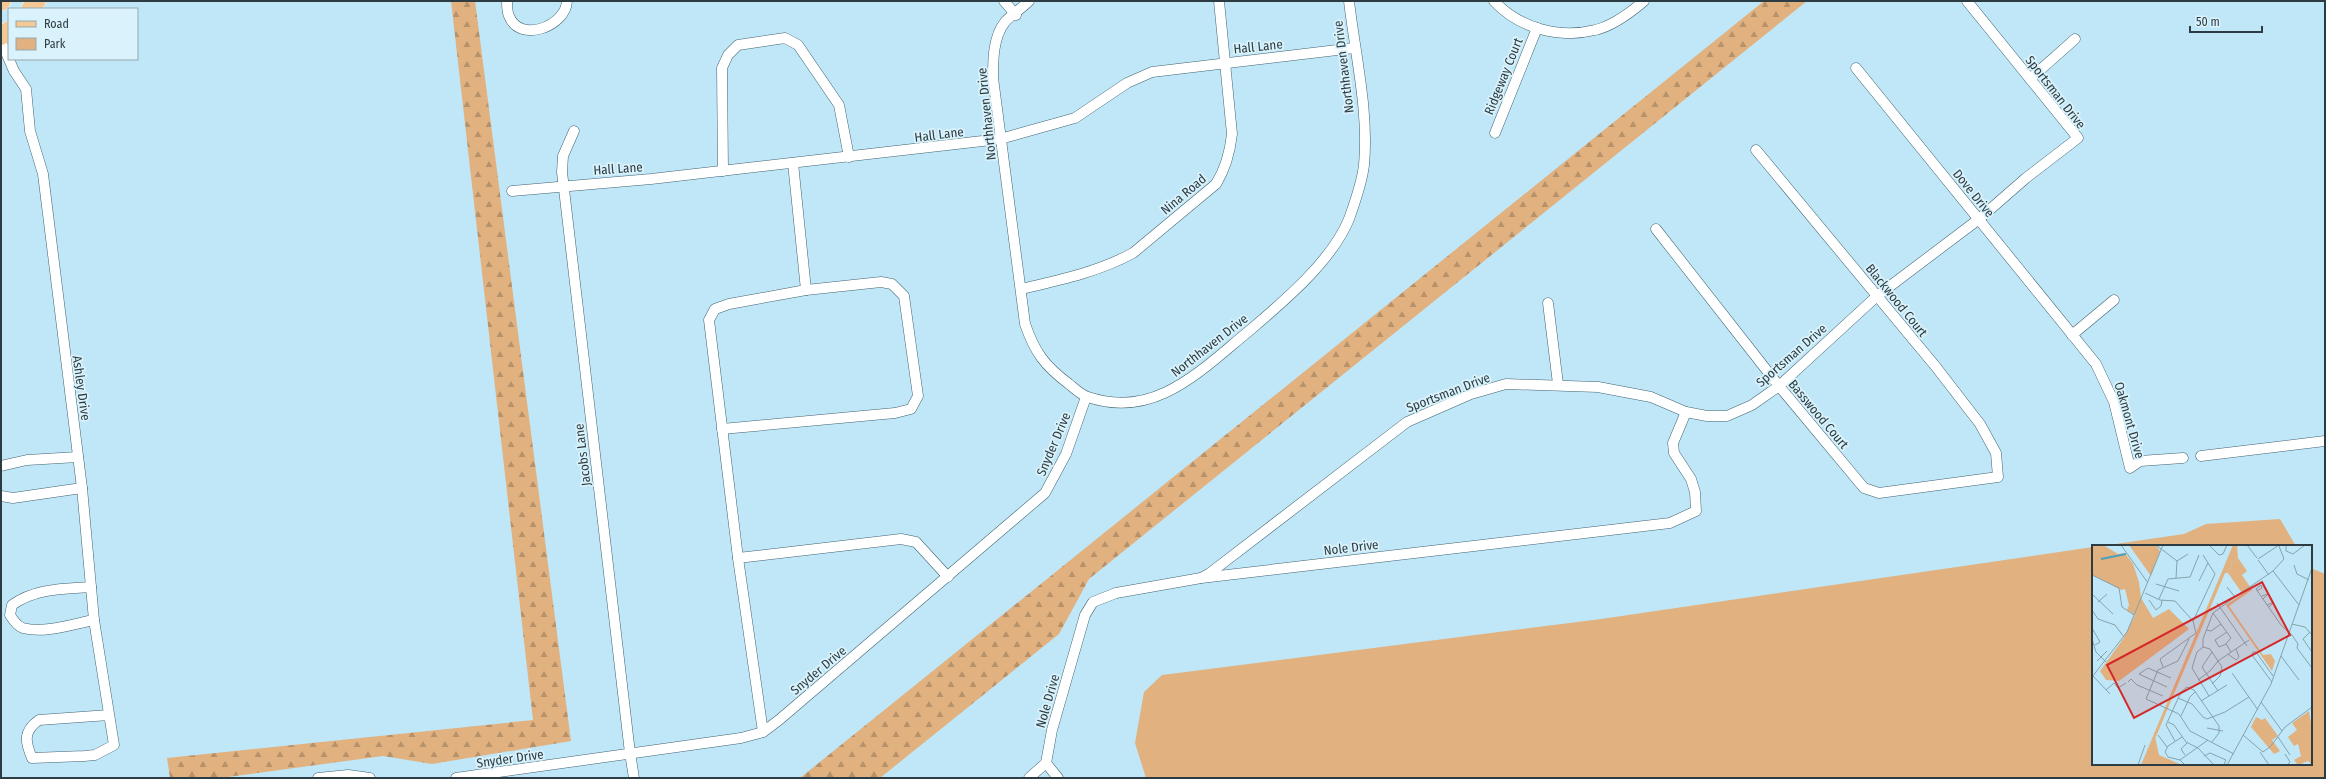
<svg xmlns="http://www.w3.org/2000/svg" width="2326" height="779" viewBox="0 0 2326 779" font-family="'Fira Sans Condensed',sans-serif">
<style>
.green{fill:#e1b180}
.forest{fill:url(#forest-firs)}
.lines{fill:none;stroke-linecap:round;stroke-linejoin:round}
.minor-casing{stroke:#406371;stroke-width:11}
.primary-casing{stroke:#fff;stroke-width:17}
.minor{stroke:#fff;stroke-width:10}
.primary{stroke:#f5c894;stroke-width:16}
.labels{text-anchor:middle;stroke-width:3.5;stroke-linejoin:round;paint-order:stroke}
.street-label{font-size:13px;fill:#2c3c42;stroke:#daf2fb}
.inset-river{fill:none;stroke:#4b9ebc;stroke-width:2}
.inset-road{fill:none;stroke:#85a3af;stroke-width:1}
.view{fill:#d62828;fill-opacity:0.15;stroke:#d62828;stroke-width:2}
.inset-edge{fill:none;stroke:#2c3c42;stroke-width:2}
</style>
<defs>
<pattern id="forest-firs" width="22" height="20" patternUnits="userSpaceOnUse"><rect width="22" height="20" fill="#e1b180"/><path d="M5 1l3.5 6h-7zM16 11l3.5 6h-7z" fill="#b7916a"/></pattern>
</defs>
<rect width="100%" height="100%" fill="#c0e7f7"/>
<!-- green -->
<g class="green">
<path d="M2280,519l16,27h-194l82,-12 22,-10z"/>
<path d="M2093,547v217h218v-196l14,6v204h-1179l-11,-35 9,-51 18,-17 439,-56z"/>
</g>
<!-- forest -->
<g class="forest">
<path d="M451,1h24l96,740 -139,23 -49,-8 -163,22h-50l-3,-20 366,-38z"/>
<path d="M1764,1h43l-718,578 -30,55 -179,144h-80z"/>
</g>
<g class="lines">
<defs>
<g id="minor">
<path d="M507,1c0,5 0,11 2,15 11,28 57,10 58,-15"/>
<path d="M1004,1l12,14"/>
<path d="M1029,1c-7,7 -19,15 -24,21 -12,15 -12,38 -12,56l32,246c10,29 20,42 44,60 5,4 12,11 19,13 67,23 113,-27 161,-66 34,-29 83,-70 100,-112 6,-17 13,-36 15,-54 5,-54 -9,-111 -15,-164"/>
<path d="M1494,1c25,27 65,38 101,29 18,-4 35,-17 49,-29"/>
<path d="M1,41l13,30 12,18 4,42 13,43 39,314 12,132 20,125 -19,10 -11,1 -52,2c-7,-16 -9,-27 7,-38l70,-5"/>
<path d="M1856,68l240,296 18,38 16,66 10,-7 43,-3"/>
<path d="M2030,79l45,-40"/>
<path d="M574,131l-11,25 -1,16 68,581 4,25"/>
<path d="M1495,133l42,-105"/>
<path d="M723,171l-1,-103 6,-13 10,-10 47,-7 13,7 41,60 10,52"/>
<path d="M512,191l139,-12 349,-40 75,-21 52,-35 25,-11 202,-24"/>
<path d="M1656,229l123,157 85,102 15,5 119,-16 -2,-24 -16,-29 -44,-57 -180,-217"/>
<path d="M1021,289c39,-9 77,-17 112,-36l83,-69c10,-16 14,-32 16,-50l-13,-133"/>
<path d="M1548,303l10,81"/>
<path d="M2072,335l42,-35"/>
<path d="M722,429l173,-16 16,-4 7,-13 -14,-100 -12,-12 -11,-2 -75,8"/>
<path d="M2201,456l124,-15"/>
<path d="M1,466l26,-6 51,-3"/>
<path d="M1,496l12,2 69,-10"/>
<path d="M738,558l163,-19 15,3 32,35"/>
<path d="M1201,578l9,-5 197,-151 64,-28 35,-10 92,3 53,10 35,15 21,4h20l25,-11 27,-19 98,-90 102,-77 47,-41 52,-40 -111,-137"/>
<path d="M91,587c-28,2 -55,1 -79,18l-2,10c3,5 7,11 13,13 21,6 50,-4 71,-8"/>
<path d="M763,732l-25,-174 -29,-238 6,-11 14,-5 77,-14 -13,-127"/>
<path d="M1046,763l12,15"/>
<path d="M318,778l30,-3 22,3"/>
<path d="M456,778l285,-40 22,-6 16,-12 266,-227 21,-39 20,-57"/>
<path d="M1029,778l17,-15 6,-33 33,-115 8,-13 23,-9 85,-15 469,-55 26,-12 -1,-19 -4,-13 -17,-26 -1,-10 13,-31"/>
</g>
<g id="primary">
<path d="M1,3l2,-2"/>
<path d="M29,9l9,-8"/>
<path d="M1,37l8,-8"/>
</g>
</defs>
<!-- minor casing -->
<use href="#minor" class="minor-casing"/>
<!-- primary casing -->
<use href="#primary" class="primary-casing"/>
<!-- minor -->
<use href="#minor" class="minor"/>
<!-- primary -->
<use href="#primary" class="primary"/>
</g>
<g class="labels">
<!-- street labels -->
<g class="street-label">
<text transform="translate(1258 46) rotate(-6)" y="5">Hall Lane</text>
<text transform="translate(1343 67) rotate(-97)" y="5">Northhaven Drive</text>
<text transform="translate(1503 76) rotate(-68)" y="5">Ridgeway Court</text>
<text transform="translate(2056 92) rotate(52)" y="5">Sportsman Drive</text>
<text transform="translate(986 114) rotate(-96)" y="5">Northhaven Drive</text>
<text transform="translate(939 134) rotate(-7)" y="5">Hall Lane</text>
<text transform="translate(618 168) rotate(-4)" y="5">Hall Lane</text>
<text transform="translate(1974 193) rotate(51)" y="5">Dove Drive</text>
<text transform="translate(1183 194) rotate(-40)" y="5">Nina Road</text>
<text transform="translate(1897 300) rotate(51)" y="5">Blackwood Court</text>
<text transform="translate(1209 345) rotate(-38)" y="5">Northhaven Drive</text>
<text transform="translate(1791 355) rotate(-41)" y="5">Sportsman Drive</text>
<text transform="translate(82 388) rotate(82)" y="5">Ashley Drive</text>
<text transform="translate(1448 392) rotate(-21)" y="5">Sportsman Drive</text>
<text transform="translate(1819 414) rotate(50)" y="5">Basswood Court</text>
<text transform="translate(2130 420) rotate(74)" y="5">Oakmont Drive</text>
<text transform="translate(1053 444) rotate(-67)" y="5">Snyder Drive</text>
<text transform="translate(582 455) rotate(-97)" y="5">Jacobs Lane</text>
<text transform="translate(1351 547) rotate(-7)" y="5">Nole Drive</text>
<text transform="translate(818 670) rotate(-40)" y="5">Snyder Drive</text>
<text transform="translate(1047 701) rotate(-74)" y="5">Nole Drive</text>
<text transform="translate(510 758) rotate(-8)" y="5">Snyder Drive</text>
</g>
</g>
<!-- overview -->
<g transform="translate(2092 545)">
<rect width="220" height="220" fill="#c0e7f7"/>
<path d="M0,0h11l15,9 7,-1 8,11 6,18 2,16 12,20 16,-9 20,20 -70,52 -13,-1 -6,-9 23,-32 12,-24 -8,-5 2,-5 -4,-16 -4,1 -29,-15zM146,13l9,13 -5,4 8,12 -8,6 -14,-20 4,-11z" fill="#e1b180"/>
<path d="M141,0h4l1,13 -6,4 -4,11h-3l-81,192h-3zM159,43l1,2 -23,16 34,49 8,-1 4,7 -3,10 -46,-66zM217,166l3,18v36l-4,-4 -10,4 -4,-5 7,-4 -3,-12 -4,2 -6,-9 9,-7 -5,-7zM164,172l6,3 3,-2 13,18 -6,4 8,11 -6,3 -23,-27z" fill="#e1b180"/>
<path d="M37,0h27l4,6 -9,25zM63,192l4,18 23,10h-38z" fill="#e1b180"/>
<path class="inset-river" d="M9,14l25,-5"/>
<path class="inset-road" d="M29,0l27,38M64,0l21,16 11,-7M117,0l10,10 4,-1 4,-9M155,0l10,13M194,0v6l7,3 12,-9M166,14l21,-14M166,15l11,15M202,20l3,9 12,6M181,26l11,-12 -5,-13M0,30l27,13 3,19 12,8M84,33l1,-17M107,36l9,-18M64,39l23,7M135,42l8,10 38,-26 26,34M165,46l5,-3 -1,-3 -5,4 25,36 11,10 6,9 -1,4 15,20M53,48l15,7 15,1 18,20M0,49l21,20M170,51l6,-2 -5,5M67,54l9,-20 22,-2 9,-22M57,55l7,10 5,-4 1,-6M6,57l9,-8M125,58l30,43M175,60l7,-3 -5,5M0,65l6,9 17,6 9,12M121,68l18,25 -5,6 5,8M200,79l13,3 7,8M0,83l8,14 -5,3M114,85l5,1 10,-7M218,87l-7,7 9,13M0,94l4,13 10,10M97,94l-11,22 -20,9 -12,29 33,15 11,17 44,23M134,99l-7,3 -4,-7 12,-8M111,102v-8l10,-26 22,-16M120,107l-10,15 16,24M136,109l8,6 3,-3 -3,-8M189,111l18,24M5,116l10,-10M71,122l-3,-8 36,-26 -3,-12 22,-47 -12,-19M140,128l26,37M1,131l17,18M0,132l35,-45 36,-87M106,135l12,-9 8,-10 31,-21M36,137l3,-3 6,6 26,11M180,137l-20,-27 1,-3h3l17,24M75,142l-28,-13 9,-6 23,10M14,145l8,-7 4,5 8,-5M117,151l-17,-28 5,-16 6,-5 7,2 12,18 -2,9 -8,8M86,153l14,6 11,13 4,2 18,-7 24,-15M109,156l26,-16M169,157l21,29M89,171l9,-19 5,-5M76,177l6,3 12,17 12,6 16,17M115,183l16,3M66,190l9,12M151,190l20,17 8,-6 14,-19 27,-20M90,192l-14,9 -3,6 3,5 12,3 5,5M186,192l12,18M83,196l-9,-16 15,-33 6,-5 7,3 25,36v7l-7,9M168,207l9,13M193,209l5,8 -3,3M93,210l-4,-6 6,-6M112,211l6,-3 16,7 -2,5M88,215l28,-20M46,220l7,-20M135,220l44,-81 41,-116"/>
<path class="view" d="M170,37l28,53 -156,83 -27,-53z"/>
<rect width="220" height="220" class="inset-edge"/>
</g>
<!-- border -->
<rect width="2326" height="779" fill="none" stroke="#2c3c42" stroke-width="4"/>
<!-- legend -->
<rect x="8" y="8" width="130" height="52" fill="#daf2fb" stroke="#94a9b1"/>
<rect x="16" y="21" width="20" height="6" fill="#f5c894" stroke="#94a9b1"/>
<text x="44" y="28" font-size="12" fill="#2c3c42">Road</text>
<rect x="16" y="38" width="20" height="12" fill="#e1b180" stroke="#94a9b1"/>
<text x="44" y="48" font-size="12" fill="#2c3c42">Park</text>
<!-- scale -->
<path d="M2190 26v6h72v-6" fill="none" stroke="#2c3c42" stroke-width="2"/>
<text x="2196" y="26" font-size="12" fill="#2c3c42" stroke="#daf2fb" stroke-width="3" paint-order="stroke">50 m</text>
</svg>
